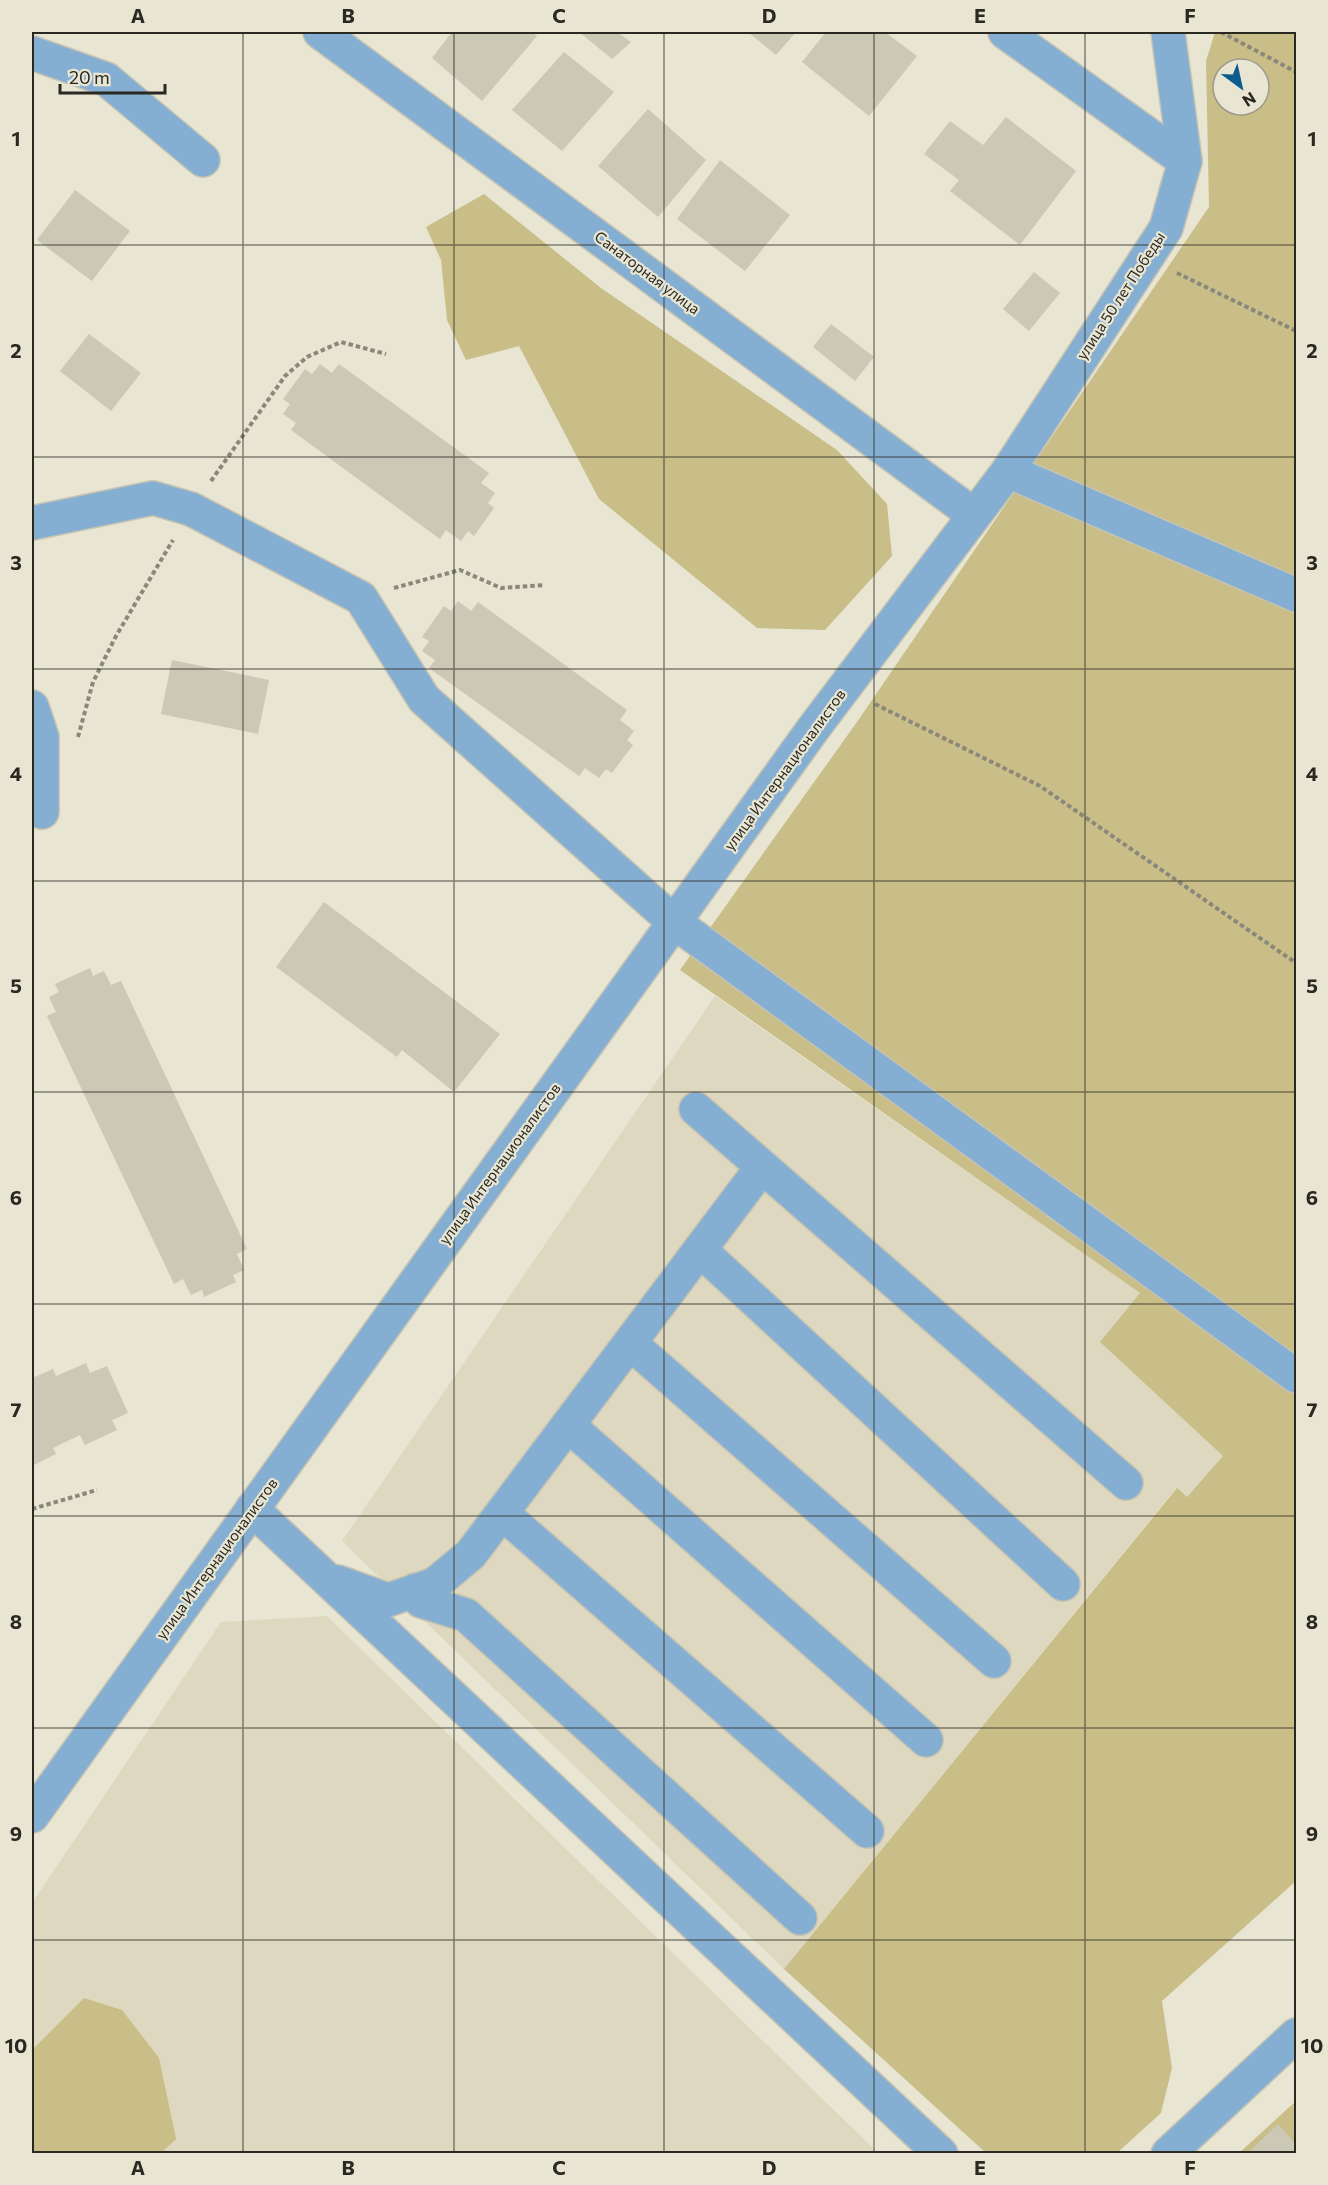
<svg xmlns="http://www.w3.org/2000/svg" width="1328" height="2185" viewBox="0 0 1328 2185" font-family="Commissioner,sans-serif">
<style>
.built{fill:#ddd8bf}
.green{fill:#c9be88;fill-rule:evenodd}
.building{fill:#cbc8b6}
.lines{fill:none;stroke-linecap:round;stroke-linejoin:round}
.minor-casing{stroke:#c6c3b3;stroke-width:36}
.path{stroke:#8a887b;stroke-width:4;stroke-dasharray:4.5 3;stroke-linecap:butt}
.minor{stroke:#85afd2;stroke-width:33}
.grid{fill:none;stroke:#292821;stroke-width:1.5;stroke-opacity:0.55}
.labels{text-anchor:middle;stroke-width:4.5;stroke-linejoin:round;paint-order:stroke}
.street-label{font-size:15px;fill:#292821;stroke:#e8e5d3}
.neatline{fill:none;stroke:#292821;stroke-width:2}
.grid-label{font-size:20px;text-anchor:middle;font-weight:bold;fill:#292821}
</style>
<rect width="100%" height="100%" fill="#e8e5d3"/>
<!-- built -->
<g class="built">
<path d="M715,996l425,297 -40,49 123,114 -36,41 -11,-9 -392,481 -442,-428z"/>
<path d="M327,1616l551,537 -846,1v-251l189,-281z"/>
</g>
<!-- green -->
<g class="green">
<path d="M1215,32h81v1849l-134,120 10,67 -11,45 -44,40h-131l-202,-184 393,-481 10,9 36,-41 -123,-114 40,-49 -460,-323 177,-248 352,-515 -3,-146zM1223,69h36v36h-36z"/>
<path d="M484,194l117,94 236,162 50,54 5,52 -67,74 -68,-2 -158,-129 -80,-153 -53,14 -19,-40 -6,-60 -15,-33z"/>
<path d="M84,1998l38,12 37,48 17,81 -15,14h-129v-103z"/>
<path d="M1296,2101v52h-57z"/>
</g>
<!-- building -->
<g class="building">
<path d="M452,32h79l6,4 -55,65 -50,-43z"/>
<path d="M579,32h38l14,10 -19,17z"/>
<path d="M748,32h48l-20,23z"/>
<path d="M826,32h59l32,24 -48,60 -67,-54z"/>
<path d="M564,52l50,40 -52,59 -50,-41z"/>
<path d="M648,109l58,51 -48,57 -60,-51z"/>
<path d="M1006,117l70,54 -56,74 -70,-54 9,-11 -35,-26 26,-33 33,24z"/>
<path d="M720,160l70,55 -45,56 -68,-52z"/>
<path d="M75,190l55,41 -38,50 -55,-41z"/>
<path d="M1034,272l26,21 -31,38 -26,-22z"/>
<path d="M831,324l43,33 -19,24 -42,-34z"/>
<path d="M89,334l52,39 -30,38 -51,-40z"/>
<path d="M320,364l12,9 7,-9 150,109 -8,10 14,10 -7,10 6,5 -20,28 -6,-5 -7,10 -15,-11 -6,9 -149,-109 5,-7 -13,-9 7,-10 -7,-5 22,-30 7,5z"/>
<path d="M458,601l13,10 7,-9 149,108 -7,10 14,11 -7,9 6,5 -21,28 -6,-4 -7,9 -14,-10 -6,8 -150,-108 6,-8 -13,-9 7,-10 -7,-4 22,-31 7,5z"/>
<path d="M172,660l97,20 -11,54 -97,-20z"/>
<path d="M324,902l176,132 -46,58 -52,-42 -5,7 -121,-90z"/>
<path d="M90,968l3,8 11,-5 7,14 10,-4 126,268 -10,5 7,16 -11,5 3,7 -32,15 -2,-7 -11,5 -8,-16 -9,5 -127,-268 9,-4 -7,-15 10,-5 -4,-8z"/>
<path d="M86,1363l4,10 17,-7 21,47 -16,7 5,10 -32,15 -5,-10 -27,13 3,6 -24,12v-88l21,-9 3,7z"/>
<path d="M1278,2124l18,20v10h-49z"/>
</g>
<g class="lines">
<defs>
<g id="minor">
<path d="M320,32l654,483"/>
<path d="M1168,32l17,129"/>
<path d="M32,53l74,26 97,81"/>
<path d="M1008,471l288,124"/>
<path d="M32,523l121,-25 38,11 170,89 63,101 250,223 622,454"/>
<path d="M32,707l10,30v75"/>
<path d="M696,1109l430,374"/>
<path d="M700,1250l363,334"/>
<path d="M630,1343l364,318"/>
<path d="M568,1425l358,315"/>
<path d="M252,1509l689,645"/>
<path d="M502,1513l365,318"/>
<path d="M338,1582l50,18 47,-16 36,-30 291,-387"/>
<path d="M416,1590l5,11 45,14 334,303"/>
<path d="M32,1816l781,-1087 195,-258 158,-243 19,-67 -180,-129"/>
<path d="M1168,2154l128,-119"/>
</g>
</defs>
<!-- minor casing -->
<use href="#minor" class="minor-casing"/>
<!-- path -->
<g class="path">
<path d="M1221,32l75,40"/>
<path d="M1177,273l119,58"/>
<path d="M211,481l74,-105 22,-19 34,-15 45,12"/>
<path d="M394,588l66,-18 41,18 44,-3"/>
<path d="M875,704l165,82 256,177"/>
<path d="M78,737l15,-55 23,-46 57,-96"/>
<path d="M32,1509l65,-19"/>
</g>
<!-- minor -->
<use href="#minor" class="minor"/>
</g>
<!-- grid -->
<path class="grid" d="M243,32v2122M454,32v2122M664,32v2122M874,32v2122M1085,32v2122M32,245h1264M32,457h1264M32,669h1264M32,881h1264M32,1092h1264M32,1304h1264M32,1516h1264M32,1728h1264M32,1940h1264"/>
<g class="labels">
<!-- street labels -->
<g class="street-label">
<text transform="translate(647 273) rotate(37)" y="5">Санаторная улица</text>
<text transform="translate(1121 296) rotate(-57)" y="5">улица 50 лет Победы</text>
<text transform="translate(785 770) rotate(-54)" y="5">улица Интернационалистов</text>
<text transform="translate(500 1164) rotate(-54)" y="5">улица Интернационалистов</text>
<text transform="translate(217 1559) rotate(-54)" y="5">улица Интернационалистов</text>
</g>
</g>
<!-- border -->
<rect width="1328" height="2185" fill="none" stroke="#e8e5d3" stroke-width="66"/>
<!-- north arrow -->
<g transform="translate(1241 87) rotate(147)"><circle r="28" fill="#e8e5d3" stroke="#9c998c" stroke-width="1.5"/>
<path d="M0-4.5L10 22L0 15L-10 22Z" fill="#0c5c8e"/>
<text y="-9" font-size="16" font-weight="bold" text-anchor="middle" fill="#292821">N</text>
</g>
<!-- scale -->
<path d="M60 84v9h105v-9" fill="none" stroke="#292821" stroke-width="3"/>
<text x="69" y="84" font-size="18" fill="#292821" stroke="#e8e5d3" stroke-width="4.5" paint-order="stroke">20 m</text>
<rect x="33" y="33" width="1262" height="2119" class="neatline"/>
<g class="grid-label">
<text x="138" y="23">A</text>
<text x="348" y="23">B</text>
<text x="559" y="23">C</text>
<text x="769" y="23">D</text>
<text x="980" y="23">E</text>
<text x="1190" y="23">F</text>
<text x="16" y="146">1</text>
<text x="1312" y="146">1</text>
<text x="16" y="358">2</text>
<text x="1312" y="358">2</text>
<text x="16" y="570">3</text>
<text x="1312" y="570">3</text>
<text x="16" y="781">4</text>
<text x="1312" y="781">4</text>
<text x="16" y="993">5</text>
<text x="1312" y="993">5</text>
<text x="16" y="1205">6</text>
<text x="1312" y="1205">6</text>
<text x="16" y="1417">7</text>
<text x="1312" y="1417">7</text>
<text x="16" y="1629">8</text>
<text x="1312" y="1629">8</text>
<text x="16" y="1841">9</text>
<text x="1312" y="1841">9</text>
<text x="16" y="2053">10</text>
<text x="1312" y="2053">10</text>
<text x="138" y="2175">A</text>
<text x="348" y="2175">B</text>
<text x="559" y="2175">C</text>
<text x="769" y="2175">D</text>
<text x="980" y="2175">E</text>
<text x="1190" y="2175">F</text>
</g>
</svg>
